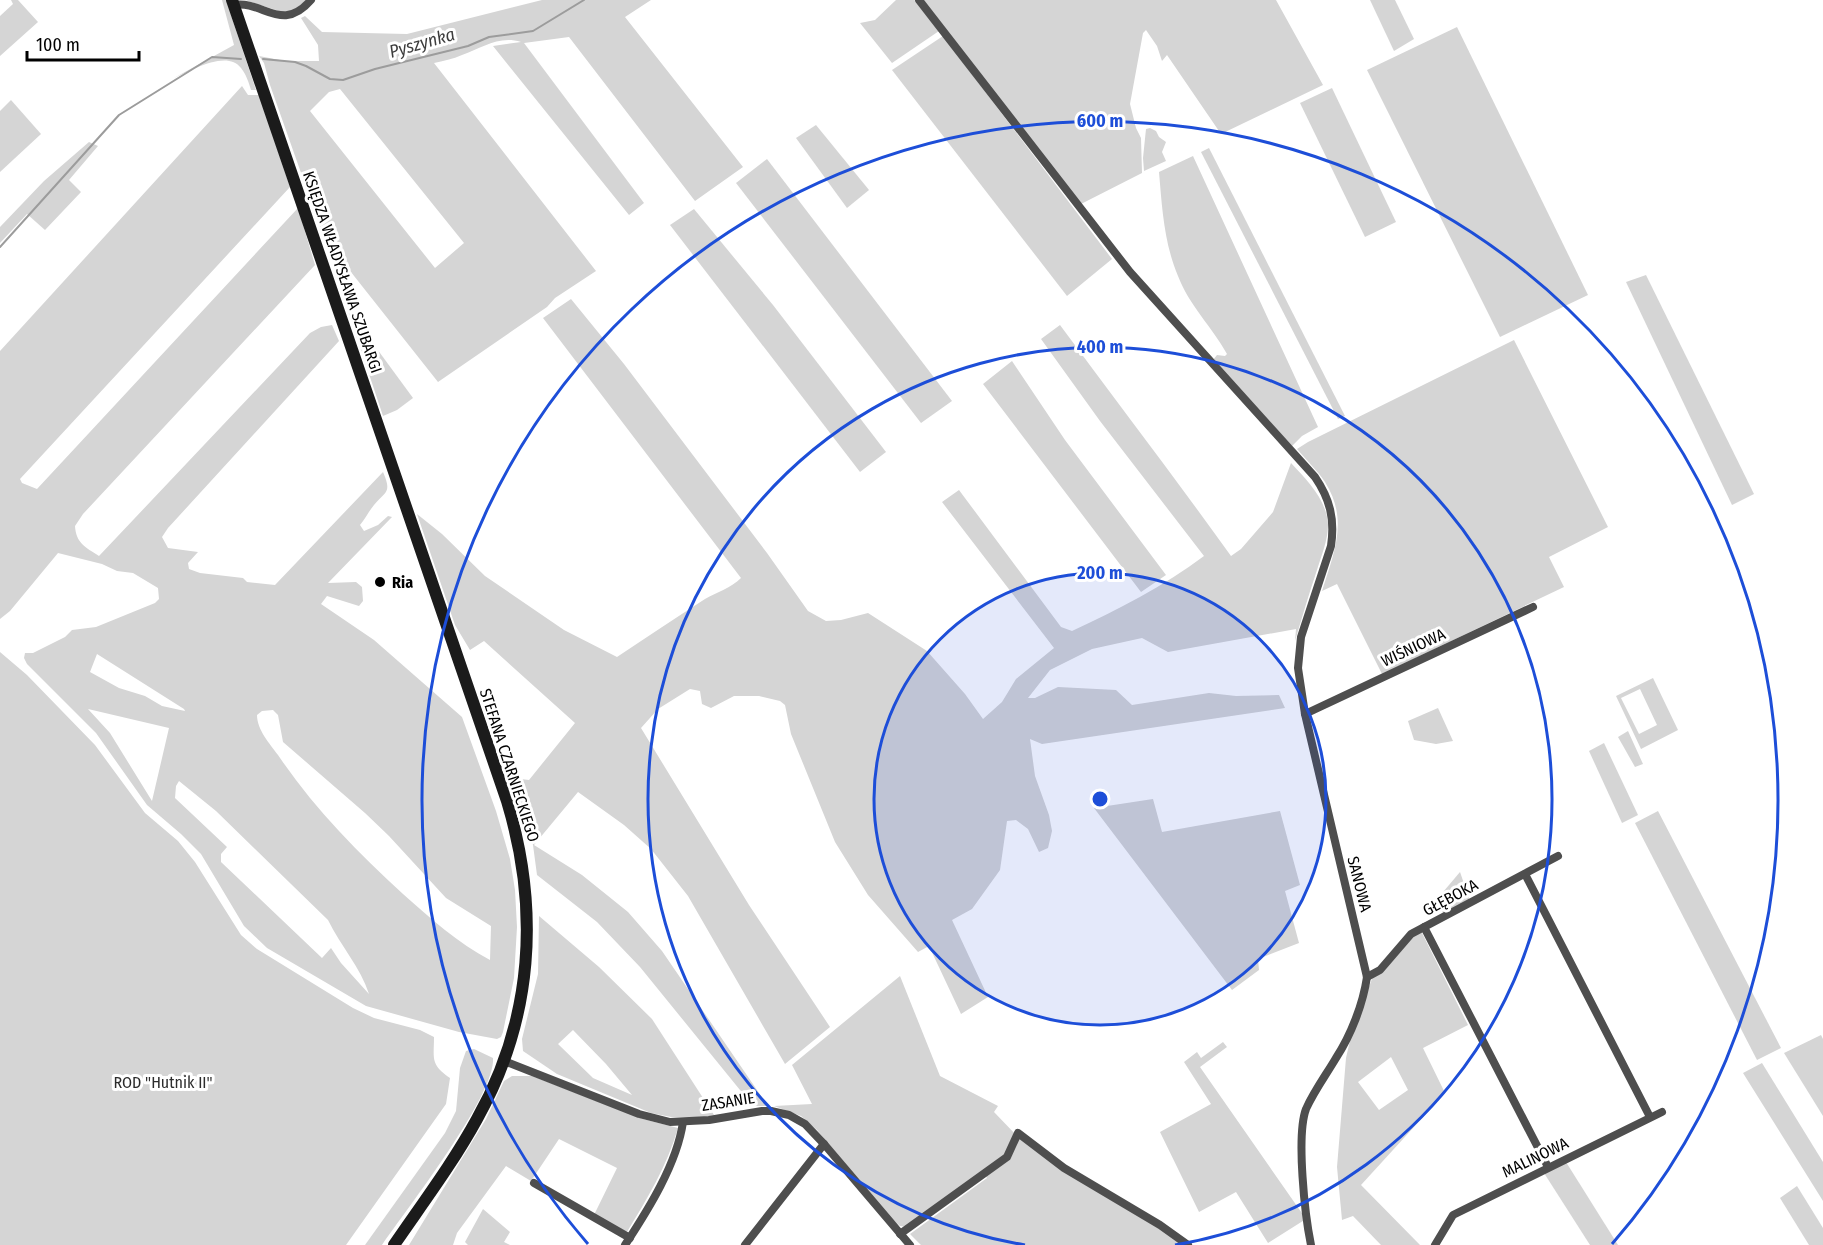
<svg xmlns="http://www.w3.org/2000/svg" width="1823" height="1245" viewBox="0 0 1823 1245" font-family="'Fira Sans Condensed',sans-serif">
<style>
.green{fill:#d5d5d5;fill-rule:evenodd}
.lines{fill:none;stroke-linecap:round;stroke-linejoin:round}
.stream{stroke:#9c9c9c;stroke-width:2}
.street{stroke:#4e4e4e;stroke-width:8}
.secondary{stroke:#1b1b1b;stroke-width:12}
.ring{fill:none;stroke:#1d4ed8;stroke-width:3}
.poi-dot{fill:#000;stroke:#fff;stroke-width:2}
.labels{text-anchor:middle;stroke-width:6;stroke-linejoin:round;paint-order:stroke}
.street-label{font-size:16px;fill:#000;stroke:#fff}
.poi-label{font-size:16px;font-weight:bold;fill:#000;stroke:#fff;text-anchor:start}
.park-label{font-size:16px;fill:#2c2c2c;stroke:#fff}
.water-label{font-size:18px;font-style:italic;fill:#3d3d3d;stroke:#fff}
.centre{fill:#1d4ed8;stroke:#fff;stroke-width:3}
.ring-label{font-size:18px;text-anchor:middle;font-weight:bold;fill:#1d4ed8;stroke:#fff;stroke-width:6;stroke-linejoin:round;paint-order:stroke}
</style>
<rect width="100%" height="100%" fill="#fff"/>
<!-- green -->
<g class="green">
<path d="M11,0h7l20,22 -38,34v-40l13,-12z"/>
<path d="M222,0h4l30,90h-5c-2,-7 -5,-16 -10,-22 -14,-19 -51,3 -67,10l60,-33z"/>
<path d="M245,0h62l-14,11 -11,1z"/>
<path d="M542,0h109l-26,17 118,150 -48,34 -126,-164 -45,6 120,160 -15,12 -136,-169 28,-4c-22,-7 -39,6 -59,13 -9,4 -19,6 -28,8l162,208 -41,27 -8,9 -109,75 -114,-144 -54,-153 -6,-22 -5,-7 26,5h34l-1,-16 -17,-27 4,-2 17,16 85,2zM340,89l124,154 -29,25 -125,-157 19,-19z"/>
<path d="M896,0h18l25,31 -47,32 -32,-40 15,-3z"/>
<path d="M923,0h353l47,85 -102,49 -54,-79 -5,6 -5,-15 -11,-16 -3,3 -13,71 6,24 5,10 1,35 -61,31z"/>
<path d="M1370,0h25l19,39 -20,12z"/>
<path d="M1457,27l131,268 -88,42 -133,-267z"/>
<path d="M943,36l169,223 -45,37 -175,-226z"/>
<path d="M242,86l6,9h11l31,92 -270,292 2,4 15,6 261,-281 17,57 -232,249 -8,12c1,17 10,21 24,30l211,-223 11,-6 11,-2 7,16 -171,187 -6,9 6,11 30,4 -10,11 1,6 11,4 43,5 4,4 28,3 108,-113c9,21 3,19 -9,33 -5,6 -9,14 -14,20l4,6 14,-6 10,-9 4,1 -64,66 28,-1 6,5 1,14 -4,5 -32,-10 -6,8 53,36 88,77 34,94 14,48 5,31 2,37 -3,51 -11,54 -2,5 -4,2 -38,-7 -93,-26 -99,-58 -23,-22 -43,-72 -20,-20 -34,-29 -51,-72 -69,-69 -3,-6 1,-5h8l32,-16 7,-7 24,-3 59,-24 4,-4 -1,-11 -25,-15 -16,-2 -15,-7 -44,-11 -48,58 -10,8v-268zM97,654l87,55 1,2 -23,-5 -17,-10 -26,-8 -29,-16zM88,709l81,19 -17,73 -42,-68zM273,710l5,5 5,27 82,71 24,23 57,62 45,28 -1,34c-32,-17 -60,-42 -87,-66 -46,-42 -90,-87 -125,-139 -8,-11 -21,-25 -21,-40l5,-4zM179,781l37,30 112,109c12,25 33,48 41,74l-28,-31 -10,-15 -9,10 -101,-96v-8l6,-7 -52,-49 1,-12z"/>
<path d="M1332,88l64,134 -31,15 -65,-134z"/>
<path d="M11,100l30,34 -41,38v-61z"/>
<path d="M816,125l53,65 -22,18 -51,-70z"/>
<path d="M1150,128l6,3 3,6 7,5 -4,10 4,9 -22,10 -1,-13 3,-29z"/>
<path d="M89,142l9,4 -29,34 12,12 -36,38 -18,-16 -27,29v-16l44,-46z"/>
<path d="M1209,148l136,268 -7,3 -137,-267z"/>
<path d="M1193,156l125,271 -16,9 -10,10 -79,-86 4,-5 8,1 2,-2c-15,-27 -38,-49 -49,-78 -14,-33 -16,-69 -19,-104z"/>
<path d="M767,159l185,242 -31,22 -185,-240z"/>
<path d="M694,209l79,96 113,147 -26,20 -190,-247z"/>
<path d="M1646,275l108,219 -22,11 -106,-223z"/>
<path d="M571,299l53,65 143,189 41,58 18,10 15,-1 27,-7 59,38 38,43 18,25 19,-17 14,-23 38,-31 -112,-146 17,-12 102,137 11,4c45,-21 92,-45 132,-75l-104,-135 -59,-82 19,-14c57,77 115,153 171,231l10,-7 32,-37 18,-49c16,17 36,37 37,62 0,15 -7,32 -11,45 -8,24 -15,47 -22,71l1,-12 -128,23 -26,-14 -50,11 -42,21 -22,28h7l23,-11 58,3 16,15 77,-12 27,3 43,-1 6,13 -243,36 -12,-5 5,37 14,39 3,16 -4,17 -9,4 -11,-23 -12,-9 -9,1 -7,49 -28,39 -20,11 36,77 -27,17 -32,-68 -11,6 -50,-57 -33,-53 -44,-108 -6,-29 -5,-4 -21,-5h-25l-23,12 -9,-4 -2,-13 -10,-2 -32,20 -17,19 108,177 81,122 -45,37 -97,-168 -37,-47 -27,-24 -46,-33 -44,53 48,30 46,37 34,39 106,155h-15l-113,-139 -43,-45 -60,-47 -4,-30 -20,-67 16,2 46,-57 -91,-82 -14,9 -15,-25 -38,-111 25,20 43,42 79,54 53,27c29,-19 58,-39 88,-58 12,-7 26,-11 36,-21l-198,-260z"/>
<path d="M347,308l66,90 -16,12 -14,6z"/>
<path d="M1514,340l94,187 -59,30 15,30 -182,87 -45,-90 -15,7c12,-39 27,-71 3,-109 -8,-12 -19,-22 -28,-33l11,-7z"/>
<path d="M1012,361l53,79 101,135 -25,17 -158,-208z"/>
<path d="M0,652l27,23 68,70 50,68 33,28 17,21 46,73 16,14 96,59 21,10 46,12 14,7c0,22 -4,27 16,41l-4,26 -100,141h-346z"/>
<path d="M1653,678l25,52 -37,19 -25,-53zM1640,689l17,36 -18,9 -18,-36z"/>
<path d="M1438,708l15,33 -17,3 -22,-4 -6,-19z"/>
<path d="M1628,731l15,33 -8,3 -17,-30z"/>
<path d="M1604,743l34,72 -16,8 -33,-72z"/>
<path d="M1153,799l9,33 118,-21 20,74 -15,6 14,52 -41,16 1,11 -27,20 -138,-182z"/>
<path d="M1658,811l123,237 -24,12 -122,-237z"/>
<path d="M1460,872l10,29 -27,12 -5,-15z"/>
<path d="M539,916l60,51 53,52 62,96 -15,3 -28,-1 -20,-4 -94,-39 -34,-23 -1,-12 16,-65zM573,1030l33,34 26,31 -39,-17 -35,-34z"/>
<path d="M1421,931l47,94 -45,23 22,45 -84,92 59,60h-39l-28,-29 -11,4 -5,-53 9,-109 5,-22 22,-60 38,-39zM1391,1057l17,33 -29,20 -21,-28z"/>
<path d="M900,976l40,100 58,30 -4,6 25,26 140,89 25,18h-263l-11,-11 77,-56 -4,-6 -76,55 -7,-1 -10,-9 -73,-87 -16,-14 -27,-10 38,-2 -20,-39z"/>
<path d="M1821,1035l2,4v77l-39,-63z"/>
<path d="M1223,1042l4,5 -27,20 106,152 -38,24 -32,-51 -37,20 -39,-80 51,-28 -27,-42 13,-10 4,6z"/>
<path d="M474,1049l19,9c3,37 -87,152 -111,187h-17l80,-112 11,-22 4,-43 6,-17z"/>
<path d="M1762,1063l61,99v39l-80,-128z"/>
<path d="M512,1076h20l111,43 35,9c-11,38 -31,71 -51,104l-33,-17 23,-47 -58,-29 -28,42 -25,-15 -49,67 -4,12h-44l77,-126 18,-38z"/>
<path d="M1566,1162l52,83h-28l-46,-72z"/>
<path d="M1797,1186l26,42v17h-14l-29,-47z"/>
<path d="M483,1209l27,23 -6,10 6,3h-42l-3,-3z"/>
</g>
<g class="lines">
<!-- stream -->
<g class="stream">
<path d="M263,59l32,3 11,4 24,13 13,1 32,-11 93,-23 21,-9 44,-6 51,-31"/>
<path d="M0,247l119,-132 93,-58 29,2"/>
</g>
<!-- street -->
<g class="street">
<path d="M919,0l211,272 185,205c15,22 20,42 16,69l-30,91 -3,31 7,46 62,263c-4,27 -16,58 -31,81 -10,17 -22,33 -30,51 -10,27 -1,107 5,136"/>
<path d="M234,5c29,-5 48,29 77,-5"/>
<path d="M1305,714l228,-107"/>
<path d="M1525,874l125,243"/>
<path d="M1424,927l124,240"/>
<path d="M1367,977l13,-7 31,-36 147,-78"/>
<path d="M504,1061l135,53 31,8 39,-2 53,-9h9l18,4 16,9 19,20 86,101"/>
<path d="M534,1183l96,55"/>
<path d="M900,1234l107,-77 11,-24 46,35 96,57 28,20"/>
<path d="M625,1245c23,-35 52,-81 58,-123"/>
<path d="M745,1245l79,-101"/>
<path d="M1435,1245l18,-30 209,-103"/>
</g>
<!-- secondary -->
<path class="secondary" d="M232,0l275,801c33,109 26,218 -30,318 -24,44 -55,85 -83,126"/>
</g>
<!-- distance rings -->
<circle cx="1100" cy="799" r="226" fill="#1d4ed8" fill-opacity=".12"/>
<g class="ring">
<circle cx="1100" cy="799" r="226"/>
<path d="M1025 1245A452 452 0 1 1 1175 1245"/>
<path d="M588 1244A678 678 0 1 1 1612 1244"/>
</g>
<!-- markers -->
<circle class="poi-dot" cx="380" cy="582" r="6"/>
<g class="labels">
<!-- street labels -->
<g class="street-label">
<text transform="translate(343 272) rotate(71)" y="6">KSIĘDZA WŁADYSŁAWA SZUBARGI</text>
<text transform="translate(1413 647) rotate(-25)" y="6">WIŚNIOWA</text>
<text transform="translate(510 765) rotate(72)" y="6">STEFANA CZARNIECKIEGO</text>
<text transform="translate(1360 884) rotate(76)" y="6">SANOWA</text>
<text transform="translate(1450 897) rotate(-28)" y="6">GŁĘBOKA</text>
<text transform="translate(728 1101) rotate(-9)" y="6">ZASANIE</text>
<text transform="translate(1535 1157) rotate(-26)" y="6">MALINOWA</text>
</g>
<!-- poi labels -->
<g class="poi-label">
<text x="392" y="588">Ria</text>
</g>
<!-- park labels -->
<g class="park-label">
<text x="163" y="1088">ROD "Hutnik II"</text>
</g>
<!-- water labels -->
<g class="water-label">
<text transform="translate(422 43) rotate(-16)" y="6">Pyszynka</text>
</g>
</g>
<circle cx="1100" cy="799" r="9" class="centre"/>
<g class="ring-label">
<text x="1100" y="127">600 m</text>
<text x="1100" y="353">400 m</text>
<text x="1100" y="579">200 m</text>
</g>
<!-- scale -->
<path d="M27 51v9h112v-9" fill="none" stroke="#000000" stroke-width="3"/>
<text x="36" y="51" font-size="18" fill="#000000" stroke="#ffffff" stroke-width="4.5" paint-order="stroke">100 m</text>
</svg>
